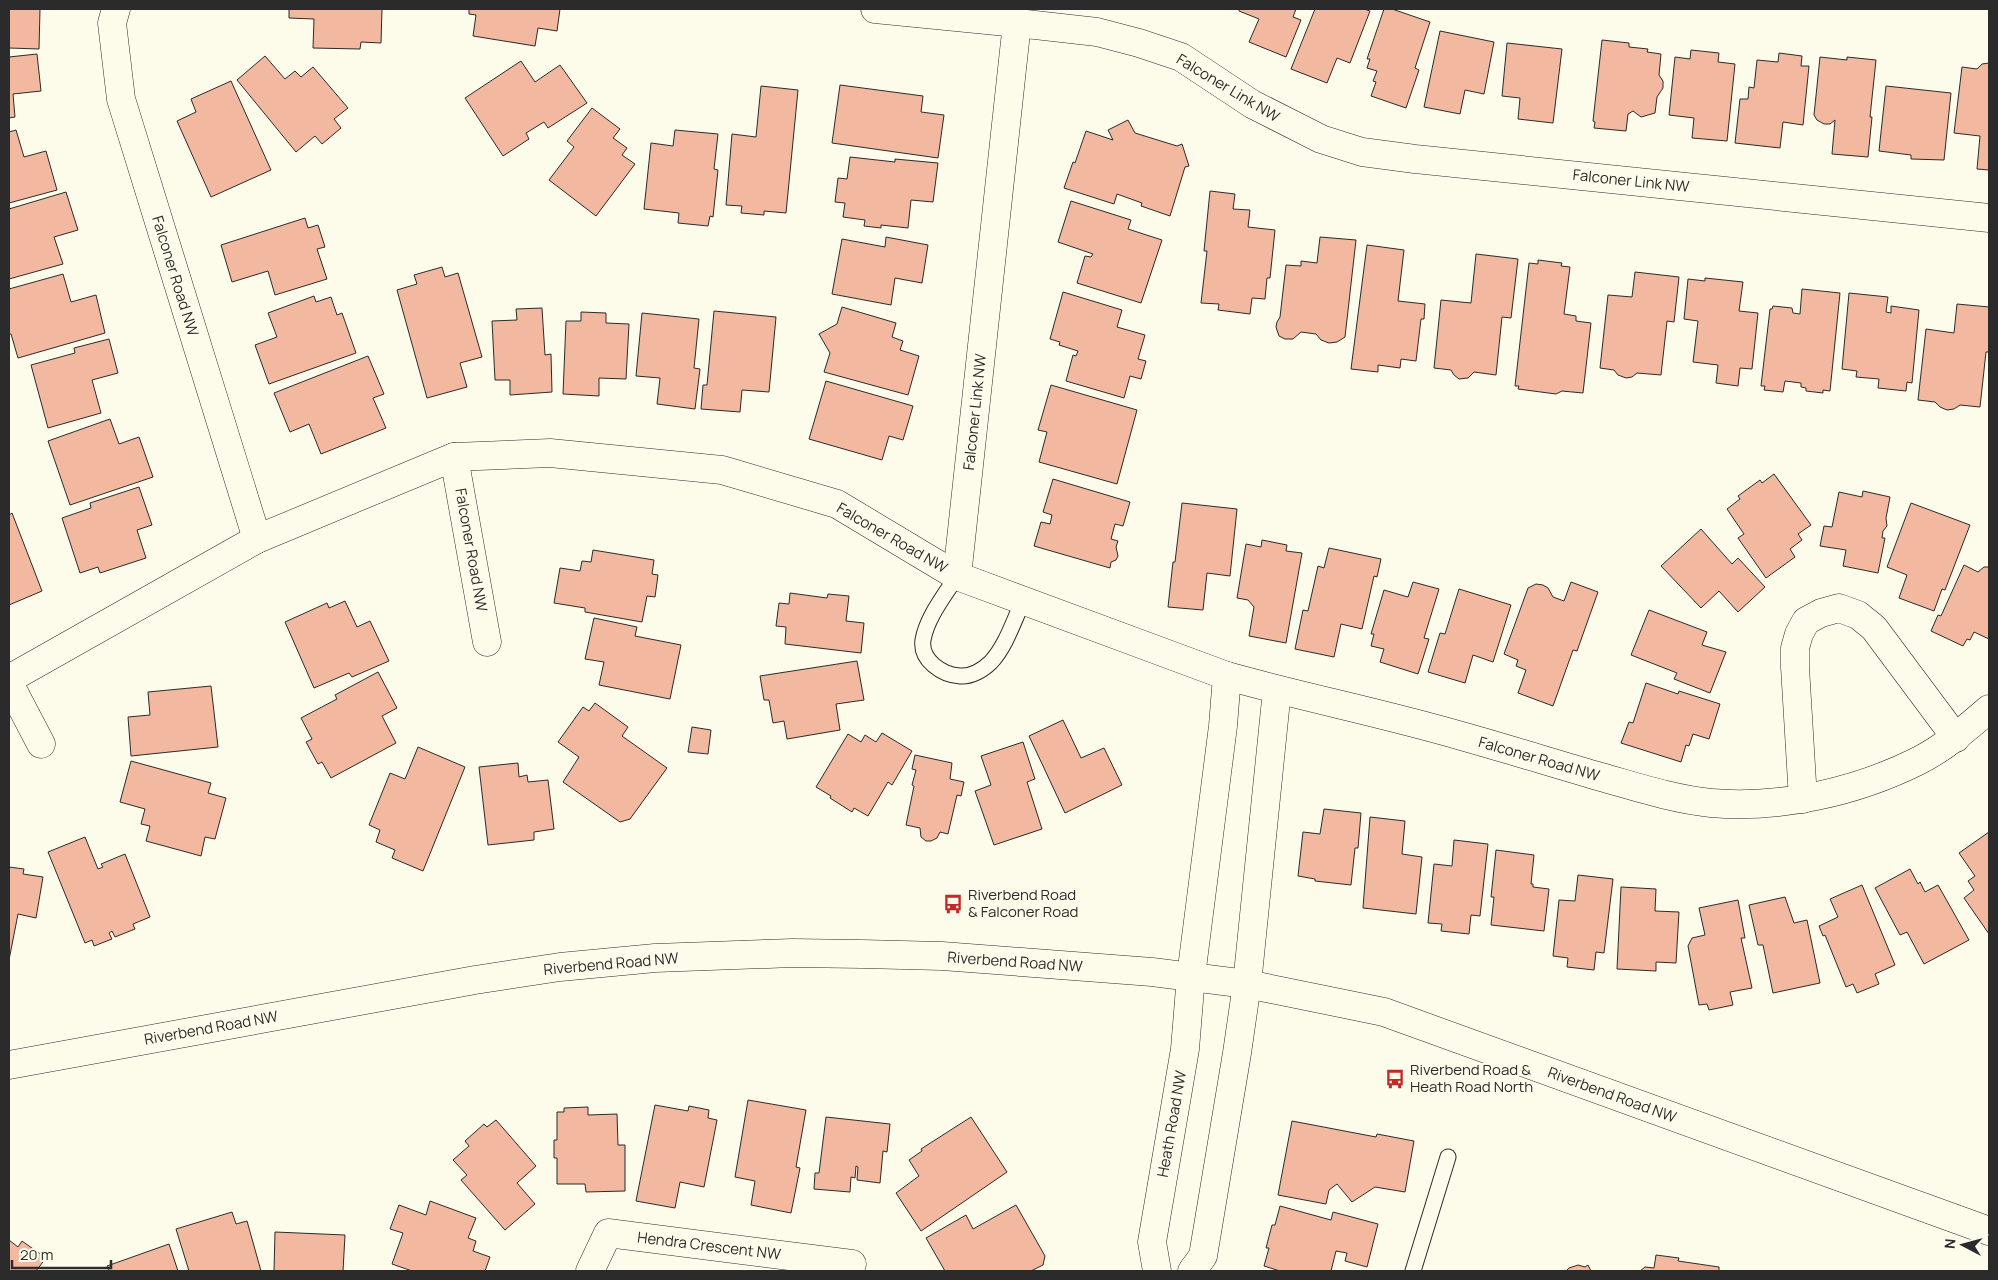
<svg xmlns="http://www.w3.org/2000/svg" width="1998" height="1280" viewBox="0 0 1998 1280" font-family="Manrope,sans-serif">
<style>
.building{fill:#f2b8a0;stroke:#2b2b2b}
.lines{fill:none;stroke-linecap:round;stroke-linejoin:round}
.lane-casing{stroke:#2b2b2b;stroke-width:17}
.street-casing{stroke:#2b2b2b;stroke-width:29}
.secondary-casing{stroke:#2b2b2b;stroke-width:29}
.lane{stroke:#fdfbea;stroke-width:15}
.street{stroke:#fdfbea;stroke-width:28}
.secondary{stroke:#fdfbea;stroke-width:28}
.labels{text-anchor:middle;stroke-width:4;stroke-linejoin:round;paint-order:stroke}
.street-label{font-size:15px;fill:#2b2b2b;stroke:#fdfbea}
.poi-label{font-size:15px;fill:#2b2b2b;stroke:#fdfbea;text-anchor:start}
</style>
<rect width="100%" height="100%" fill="#fdfbea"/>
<!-- building -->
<g class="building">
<path d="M9,9h31l-1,40 -30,-1z"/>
<path d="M289,9h93l-1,34 -20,-1 -1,7 -47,-1 1,-29 -25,-1z"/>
<path d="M469,9h91l-3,22 -19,-3 -3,18 -62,-10 3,-21 -7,-1z"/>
<path d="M1239,9h57l-3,8 8,3 -15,37 -37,-15 10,-23 -20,-8z"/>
<path d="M1315,9h49l6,2 -20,52 -13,-5 -10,25 -36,-14z"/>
<path d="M1384,9h8l38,13 -15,46 4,2 -13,38 -35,-12 5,-14 -3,-1 4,-10 -10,-3 3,-9h-3z"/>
<path d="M1440,31l54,11 -10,52 -19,-4 -5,24 -36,-7z"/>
<path d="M1602,40l27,3v4l19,2 -1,3 14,2 -2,21 4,6v7l-6,9 -2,16 -14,4 -8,-6 -5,3 -2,17 -32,-3 1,-6 -2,-1z"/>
<path d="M1507,43l55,6 -9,74 -35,-4 2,-21 -18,-2z"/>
<path d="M1691,50l28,3 -1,9 17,2 -8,77 -35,-3 2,-20 -25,-3 6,-58 15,2z"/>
<path d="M1779,53l23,3 -1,10h8l-6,59 -20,-3 -3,26 -45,-5 5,-44h8l1,-12 5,1 3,-28 21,2z"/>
<path d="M37,54l4,37 -28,3 2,23 -6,1v-61z"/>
<path d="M265,56l20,23 10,-8 6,6 12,-10 35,41 -14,11 7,9 -19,16 -7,-8 -19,16 -59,-72z"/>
<path d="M1820,57l27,3v-3l29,3 -6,57h2l-4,40 -36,-3 3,-34 -5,4h-6l-7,-4 -3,-5z"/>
<path d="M521,61l14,21 25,-17 27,38 -39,25 -4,-6 -18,11 3,6 -26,17 -38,-58z"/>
<path d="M1989,63v107l-12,-1 3,-33 -26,-3 8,-66 15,2 5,-5z"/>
<path d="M231,81l40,89 -60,27 -34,-76 19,-9 -5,-13z"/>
<path d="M840,85l83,11 -2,16 23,3 -6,43 -106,-15z"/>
<path d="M761,86l37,4 -12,123 -22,-2v4l-23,-2 1,-7 -16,-1 6,-71 24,3z"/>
<path d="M1886,86l65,7 -7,67 -33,-1v-4l-32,-4z"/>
<path d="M592,108l28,21 -7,9 14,10 -5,7 13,9 -39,52 -47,-36 25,-33 -7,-6z"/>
<path d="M1128,120l7,13 42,13 5,-2 7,22 -4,1 -15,49 -29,-10 1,-3 -25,-9 -3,10 -50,-16 9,-26 2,1 11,-32 27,9 -5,-10z"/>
<path d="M16,130l8,27 22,-6 11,39 -48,13v-71z"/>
<path d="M675,130l43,4 -4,35 4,1 -5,47 -3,-1 -2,10 -30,-3 1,-10 -35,-4 7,-66 22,3z"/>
<path d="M850,157l45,5v-3l43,4 -5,39 -22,-2 -3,28 -27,-3v3l-17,-2 1,-6 -22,-3 2,-14 -10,-1 3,-24 9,1z"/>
<path d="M1210,191l25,3 -2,15 17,1 -2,17 27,3 -5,48h-3l-2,21 -13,-1 -2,16 -32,-4 1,-6 -18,-1 6,-52h-3z"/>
<path d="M66,192l12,38 -24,7 9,27 -54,15v-70z"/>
<path d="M1071,201l60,19 -3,9 34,11 -21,63 -64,-20 8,-27 6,1 2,-3 -35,-12z"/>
<path d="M305,218l3,10 10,-3 7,22 -8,2 10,30 -52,16 -7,-24 -36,11 -11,-37z"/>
<path d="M886,237l42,8 -6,38 -27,-5 -4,27 -59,-11 10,-55 43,8z"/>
<path d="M1320,237l36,3 -11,97 -8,5 -8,1 -8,-3 -5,-6 -15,-2 -8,7h-8l-6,-3 -3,-9 1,-5 3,-5 6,-52 15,1v-5l16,2z"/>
<path d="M1367,245l37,5 -6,51 27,3 -1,15h-3l-5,42 -15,-2 -1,9 -22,-3v7l-27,-3z"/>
<path d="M1476,254l42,5 -7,59 -9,-1 -6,58 -22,-3 -6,6 -9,1 -5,-4 -3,-5 -17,-2 7,-68 30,3z"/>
<path d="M1538,260l24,3 -1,3 9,1 -6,47 12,2v5l15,2 -8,70 -21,-2 -6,3 -38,-5 1,-3h-4l14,-123 9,1z"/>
<path d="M442,267l3,10 13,-4 24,84 -22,6 7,24 -40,11 -30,-108 20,-6 -3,-9z"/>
<path d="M1635,272l44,5 -5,45 -7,-1 -6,54 -24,-2 -5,4 -6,1 -8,-3 -4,-5 -14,-2 8,-73 24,2z"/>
<path d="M63,274l8,28 25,-7 9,38 -87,25 -7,-24h-2v-45z"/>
<path d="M1705,278l38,4 -4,29 19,2 -6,56 -12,-1 -2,18 -22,-3 2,-18 -25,-3 5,-41 -14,-2 4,-40 17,2z"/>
<path d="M1802,289l38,4 -10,98 -7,-1v3l-17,-2v-3l-5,-1v-4l-16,-2 -2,11 -19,-2 1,-4h-4l9,-77h2l1,-3 19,2 1,5 7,1z"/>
<path d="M1063,292l59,18 -5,17 28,8 -7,24 8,2 -5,18 -11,-3 -6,22 -58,-17 7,-26 3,1 2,-5 -19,-6 1,-3 -10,-3z"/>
<path d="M1849,293l39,4 -2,15 5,1v-7l28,4 -7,73 -5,-1 -1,9 -28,-3 1,-9 -23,-2 1,-6 -15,-2z"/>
<path d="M314,296l2,6 15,-5 6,18 5,-2 14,40 -87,31 -14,-39 22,-8 -9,-24z"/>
<path d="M1957,304l32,3v45h-3l-6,55 -20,-2 -6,4 -7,1 -7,-3 -5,-5 -17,-2 8,-71 28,4z"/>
<path d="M842,307l54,16 -4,14 11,4 -3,9 19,6 -11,39 -84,-23 6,-19 -11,-19 18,-10z"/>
<path d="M542,308l3,47 6,-1 1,38 -42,3v-15h-15l-3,-59 25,-1 -1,-11z"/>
<path d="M714,311l62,6 -7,75 -27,-2 -2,22 -39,-3 2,-24h4z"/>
<path d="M581,312l25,1v10l23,1 -3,55 -27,-1v18l-36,-2 3,-73h15z"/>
<path d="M642,313l57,6 -5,49 6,1 -5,40 -38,-5 3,-26 -24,-2z"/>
<path d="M109,339l9,34 -26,7 9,33 -53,15 -17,-63 44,-12 -1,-5z"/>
<path d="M368,356l16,38 -11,4 13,30 -65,26 -12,-30 -19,8 -16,-39z"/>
<path d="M826,381l87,25 -10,34 -14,-4 -7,24 -73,-21z"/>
<path d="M1051,385l86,25 -20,74 -78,-22 8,-30 -9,-2z"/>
<path d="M110,419l9,25 20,-7 14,40 -83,28 -22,-64z"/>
<path d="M1774,474l37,51 -13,9 4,6 -12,9 5,8 -29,21 -28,-40 6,-4 -17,-25 13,-10 -2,-3 22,-16 2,3z"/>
<path d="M1053,479l77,23 -7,24 -8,-2 -4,15 7,2 -2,6 2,9 -2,4 -5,2 -1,6 -76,-22 7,-24 9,2 2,-9 -9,-3z"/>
<path d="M139,487l13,38 -15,5 9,28 -46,15 -2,-6 -18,6 -18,-55 29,-10 -1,-5z"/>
<path d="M1863,491l27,6 -4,21 1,8 -4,5 -1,7h3l-7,35 -35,-7 3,-16 -26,-4 4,-20 8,1 7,-35 23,5z"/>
<path d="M1182,503l55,6 -7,67 -23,-3 -4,37 -35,-3 5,-45h2z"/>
<path d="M1911,503l59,22 -25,65 -3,-1 -8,22 -35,-13 8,-23 -20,-8z"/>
<path d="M12,513l30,78 -33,14v-90z"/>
<path d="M1701,529l31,35 6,-6 27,29 -27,25 -19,-21 -18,17 -40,-42z"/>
<path d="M1262,540l25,5 -1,6 16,2 -16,90 -37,-7 5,-29 -6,-7 -11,-2 9,-54 15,3z"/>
<path d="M1329,548l52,11 -4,18 -3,-1 -12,53 -21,-5 -7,33 -39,-8 8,-39 5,1 10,-45 6,2z"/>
<path d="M593,550l61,10 -2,14 6,1 -3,22 -8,-1 -5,26 -57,-10v-4l-31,-5 6,-35 20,3 2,-10 9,1z"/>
<path d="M1964,565l14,7 6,-5h5v72l-15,-7 -4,8 -3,-1 -4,7 -32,-15 7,-16 3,1z"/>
<path d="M1413,582l26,7 -15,49 5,1 -11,35 -38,-12 4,-13 -13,-3 3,-12h-3l13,-44 24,7z"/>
<path d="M1571,582l27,10 -21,59 -4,-1 -20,56 -35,-13 8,-23 -10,-4 2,-6 -14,-6 24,-66 8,-4 7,1 5,3 5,9 11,4z"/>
<path d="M1459,589l52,16 -18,57 -20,-7 -8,28 -37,-11 12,-39 5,1z"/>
<path d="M790,593l37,5 1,-4 21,2 -3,25 18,2 -3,30 -76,-9 1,-17 -10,-1 3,-23 10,1z"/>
<path d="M345,601l12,26 13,-6 19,40 -37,16 -3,-4 -35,15 -29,-66 42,-19 2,5z"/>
<path d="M1649,610l58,22 -5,13 24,7 -16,41 -36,-14 3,-6 -46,-18z"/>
<path d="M594,618l43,9 -2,9 46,9 -11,54 -71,-14 5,-23 -19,-3z"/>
<path d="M857,661l7,39 -28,4 4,26 -53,9 -3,-18 -11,2 -4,-23h-5l-4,-24z"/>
<path d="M378,672l19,36 -15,8 14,27 -65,35 -9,-16 -4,2 -12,-22 6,-3 -11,-21 36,-19 -2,-4z"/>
<path d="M1646,683l32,11 1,-3 41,13 -11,35 -16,-5 -4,12 -3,-1 -5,17 -60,-19 8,-21 4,1z"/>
<path d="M211,686l7,61 -87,9 -3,-39 22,-2 -2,-23z"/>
<path d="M595,703l33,24 -6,9 45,32 -37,51 -10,3 -57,-40 16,-25 -21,-15 25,-35 6,4z"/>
<path d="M1063,720l18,38 23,-10 18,37 -57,28 -36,-77z"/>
<path d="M692,727l19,3 -3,24 -20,-2z"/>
<path d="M882,733l30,18 -20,34 -4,-3 -20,34 -14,-8 -2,4 -22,-14 1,-2 -15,-9 32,-53 13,8 4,-7 11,7z"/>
<path d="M1023,742l12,37 -8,3 15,47 -48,16 -19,-54 16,-6 -10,-29z"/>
<path d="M418,747l47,20 -42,104 -31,-13 3,-8 -19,-8 4,-12 -11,-5 21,-52 15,6z"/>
<path d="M915,755l37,8 -2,16 14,3 -3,14 -4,-1 -9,39 -8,-2 -3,6 -6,3h-5l-5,-4 -1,-9 -14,-3 8,-39 -2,-1 4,-15 -4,-1z"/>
<path d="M131,761l80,22 -3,10 18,5 -11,41 -10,-2 -4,19 -55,-15 4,-15 -9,-2 4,-15 -25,-7z"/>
<path d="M518,763l1,14 8,-2 1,7 20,-2 6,49 -20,3v8l-46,5 -9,-78z"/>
<path d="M1324,809l37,4 -3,35h-3l-4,37 -36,-4v-2l-17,-3 5,-44 17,2z"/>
<path d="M1370,817l35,4 -3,33 20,3 -6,57 -53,-6z"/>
<path d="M1989,832v102l-25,-36 10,-8 -6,-9 7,-5 -16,-23z"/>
<path d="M85,837l13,32 5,-2 -2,-3 24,-10 25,63 -17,7 2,5 -20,8 -3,-6 -3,2 3,6 -18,7 -2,-6 -7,3 -37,-91z"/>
<path d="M1454,840l34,4 -8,72 -9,-1 -2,19 -28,-3 1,-7 -14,-1 6,-59 18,2z"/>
<path d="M1496,850l38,5 -3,29h2v3l16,2 -5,42 -53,-6 3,-28h-3z"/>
<path d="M9,867l15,2 -1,5 20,3 -7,41 -18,-4 -9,46z"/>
<path d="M1910,869l8,15 2,-2 5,10 13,-7 31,55 -45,24 -17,-32 -7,3 -25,-47z"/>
<path d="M1578,875l35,4 -9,74 -8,-1 -2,18 -27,-3 1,-9 -15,-2 6,-56 16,1z"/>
<path d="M1862,885l33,80 -20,9 4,10 -22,9 -4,-9 -7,3 -21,-52 -2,1 -4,-10 19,-9 -8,-18z"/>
<path d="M1621,887l35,2 -1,22 24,1 -3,51 -20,-1v9l-39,-2z"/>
<path d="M1785,897l9,26 13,-3 13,63 -47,10 -10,-48h-5l-9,-40z"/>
<path d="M1738,900l7,38h-4l11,50 -22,4 3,13 -24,5 -2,-6 -8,1 -11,-59 4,-8 13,-3 -6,-27z"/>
<path d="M748,1100l58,10 -10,57 4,1 -9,45 -40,-8 4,-24 -20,-4z"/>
<path d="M655,1105l33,6 1,-5 20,4 -1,8 9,2 -13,67 -24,-5 -5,26 -39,-7z"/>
<path d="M588,1107v8l29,-1 1,31h7v46l-39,1 -1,-8h-28v-26h-3v-18h3v-28h7v-4z"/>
<path d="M826,1117l64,7 -3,28 -4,-1 -3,32 -23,-3 1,-13 -2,-1 -1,12 -4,-1 -1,15 -36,-3 1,-16h4z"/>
<path d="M971,1117l36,55 -86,59 -25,-38 23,-17 -10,-16 13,-9 -1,-2z"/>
<path d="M496,1120l40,46 -19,17 18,21 -30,26 -44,-50 6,-5 -14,-15 16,-14 -4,-5 19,-17 3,3z"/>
<path d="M1292,1121l84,16 1,-3 37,7 -9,51 -30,-5 -23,15 -15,-18 -8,6 -3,14 -48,-9z"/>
<path d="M430,1201l46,17 -8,20 8,3 -3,10 17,6 -5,14h-73l-20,-7 11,-31 -13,-4 9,-24 27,10z"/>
<path d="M1016,1205l29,51 -2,9 -12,6h-86l-19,-33 40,-23 7,14z"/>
<path d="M1280,1206l51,14 2,-8 45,12 -11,43 -22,-6 2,-8 -11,-2 -5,20h-51l-16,-5 5,-18h-3l6,-23h3z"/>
<path d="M232,1212l4,12 11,-3 14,50h-72l-13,-42z"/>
<path d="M275,1232l70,3 -2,36h-69z"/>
<path d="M9,1240l9,7 4,-6 24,17 -10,13h-27z"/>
<path d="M169,1244l9,27h-69l-2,-5z"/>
<path d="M1656,1255l23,3 -1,3 41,6v4h5h-84l5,-4 9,1z"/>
<path d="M1578,1265l7,2 3,-2 3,6h-25l3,-3z"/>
</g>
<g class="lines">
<defs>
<g id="lane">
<path d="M957,576c-12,19 -30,41 -34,64 -3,20 19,35 37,36 11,1 23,-6 31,-14 15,-16 23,-42 32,-61"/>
<path d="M1413,1271l35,-114"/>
</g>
<g id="street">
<path d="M116,9l-4,14 9,76 136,440"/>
<path d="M875,9l142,14"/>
<path d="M454,457l33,185"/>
<path d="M957,576l60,-553 80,9 42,11 42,14 71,47 69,35 41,13 53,7 574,59"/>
<path d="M9,679l248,-140 197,-82 96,-4 172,17 115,34 120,72 270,100"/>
<path d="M9,683l32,61"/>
<path d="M1803,799l-8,-132v-19l4,-14 7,-13 15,-8 18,-5 19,7 16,13 82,110"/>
<path d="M590,1271l18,-38 244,31"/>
</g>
<g id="secondary">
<path d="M9,1065l466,-85 85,-13 95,-9 138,-5 69,1 80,2 210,16 95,12 137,28 605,219"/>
<path d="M1157,1271l-5,-29 33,-193 6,-73 32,-250 4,-50c79,22 160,38 238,61 46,13 91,27 136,40 36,10 72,22 110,26 69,6 145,-11 207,-42 26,-13 49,-33 71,-52"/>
<path d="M1192,1271l11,-15 34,-203 10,-69 30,-294"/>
</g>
</defs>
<!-- lane casing -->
<use href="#lane" class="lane-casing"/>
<!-- street casing -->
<use href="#street" class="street-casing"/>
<!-- secondary casing -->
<use href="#secondary" class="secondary-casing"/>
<!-- lane -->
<use href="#lane" class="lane"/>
<!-- street -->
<use href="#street" class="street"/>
<!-- secondary -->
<use href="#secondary" class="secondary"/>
</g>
<!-- icons -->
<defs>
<symbol id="bus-bare" viewBox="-9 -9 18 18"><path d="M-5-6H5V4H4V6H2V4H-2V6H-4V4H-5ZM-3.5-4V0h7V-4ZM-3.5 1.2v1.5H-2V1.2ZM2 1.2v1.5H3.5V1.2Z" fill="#c62828" stroke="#fdfbea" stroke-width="2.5" paint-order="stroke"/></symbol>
</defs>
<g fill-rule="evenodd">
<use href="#bus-bare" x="939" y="890" width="28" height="28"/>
<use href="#bus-bare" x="1381" y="1065" width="28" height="28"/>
</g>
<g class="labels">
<!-- street labels -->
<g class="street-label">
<text transform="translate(1228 88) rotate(31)" y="5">Falconer Link NW</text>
<text transform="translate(1631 181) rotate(6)" y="5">Falconer Link NW</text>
<text transform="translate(175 276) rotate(73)" y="5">Falconer Road NW</text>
<text transform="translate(975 412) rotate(-84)" y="5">Falconer Link NW</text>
<text transform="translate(892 538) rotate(30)" y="5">Falconer Road NW</text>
<text transform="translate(471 550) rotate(80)" y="5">Falconer Road NW</text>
<text transform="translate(1539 759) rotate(16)" y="5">Falconer Road NW</text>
<text transform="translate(1015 962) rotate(4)" y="5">Riverbend Road NW</text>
<text transform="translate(611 964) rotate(-5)" y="5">Riverbend Road NW</text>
<text transform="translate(211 1028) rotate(-10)" y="5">Riverbend Road NW</text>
<text transform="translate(1612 1095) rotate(20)" y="5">Riverbend Road NW</text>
<text transform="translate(1172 1124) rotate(-80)" y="5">Heath Road NW</text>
<text transform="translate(709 1246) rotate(7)" y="5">Hendra Crescent NW</text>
</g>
<!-- poi labels -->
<g class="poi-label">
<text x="968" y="900">Riverbend Road<tspan x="968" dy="17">&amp; Falconer Road</tspan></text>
<text x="1410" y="1075">Riverbend Road &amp;<tspan x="1410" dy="17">Heath Road North</tspan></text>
</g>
</g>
<!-- border -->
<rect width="1998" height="1280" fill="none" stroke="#2b2b2b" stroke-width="20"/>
<!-- north arrow -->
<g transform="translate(1963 1245) rotate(276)" stroke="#fdfbea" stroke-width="4" paint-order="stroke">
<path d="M0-4L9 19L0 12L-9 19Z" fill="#2b2b2b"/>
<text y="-8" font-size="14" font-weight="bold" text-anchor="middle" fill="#2b2b2b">N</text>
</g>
<!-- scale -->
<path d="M12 1260v8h99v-8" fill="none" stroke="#2b2b2b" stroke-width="2.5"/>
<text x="20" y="1260" font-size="15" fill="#2b2b2b" stroke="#fdfbea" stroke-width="4" paint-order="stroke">20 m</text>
</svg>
